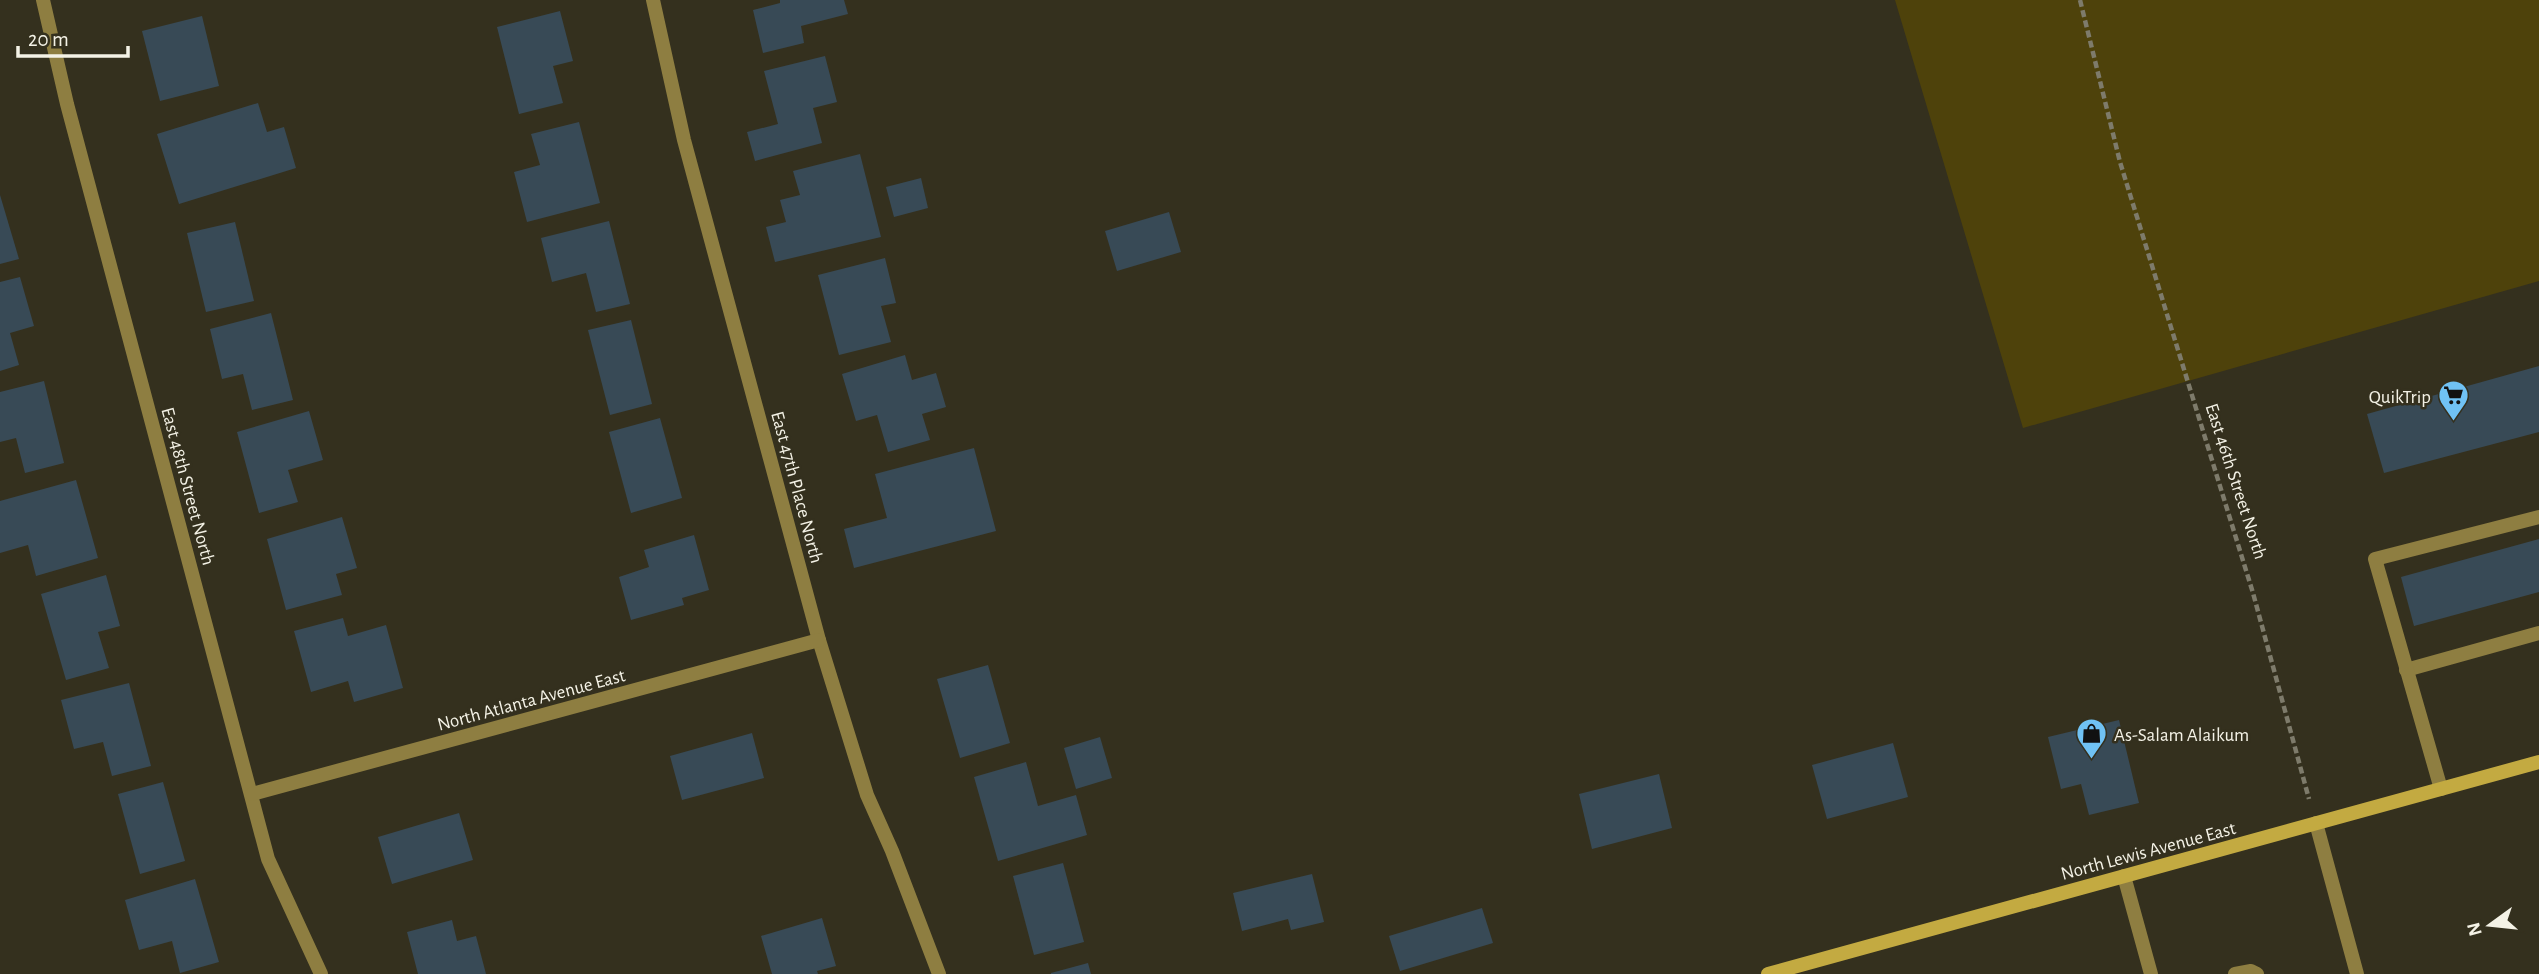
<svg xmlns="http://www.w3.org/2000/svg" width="2539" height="974" viewBox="0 0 2539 974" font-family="'Alegreya Sans',sans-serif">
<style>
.green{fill:#4e420b}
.building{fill:#384a56}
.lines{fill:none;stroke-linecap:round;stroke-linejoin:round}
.path{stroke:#7e7b6b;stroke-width:4.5;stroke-dasharray:7 3.5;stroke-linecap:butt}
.service{stroke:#8e7e41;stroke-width:14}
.minor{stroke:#8e7e41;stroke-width:14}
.tertiary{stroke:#8e7e41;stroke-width:14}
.secondary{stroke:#c3aa41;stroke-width:14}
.labels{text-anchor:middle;stroke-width:5;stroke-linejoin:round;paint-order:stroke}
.poi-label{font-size:19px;fill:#f4f2e6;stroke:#34301e;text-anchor:end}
.street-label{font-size:19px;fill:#f4f2e6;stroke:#34301e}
</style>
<rect width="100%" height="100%" fill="#34301e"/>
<!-- green -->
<path class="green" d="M1895,0h644v281l-516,147z"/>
<!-- building -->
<g class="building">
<path d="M780,0h64l4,14 -47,12 3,17 -41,10 -10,-43 27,-7z"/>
<path d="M560,11l13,50 -20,5 10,37 -44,11 -22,-87z"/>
<path d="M202,16l17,70 -59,15 -18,-70z"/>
<path d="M825,56l12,46 -24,6 9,35 -67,18 -8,-29 31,-8 -14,-53z"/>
<path d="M258,103l9,29 17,-5 12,41 -117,36 -22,-70z"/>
<path d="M579,122l21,81 -73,19 -13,-50 26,-7 -9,-31z"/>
<path d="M860,154l21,83 -106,25 -9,-35 20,-5 -6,-22 20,-5 -7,-24z"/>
<path d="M921,178l7,30 -34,9 -8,-30z"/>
<path d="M0,195l19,64 -19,5z"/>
<path d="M1169,212l12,40 -64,19 -12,-40z"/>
<path d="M609,221l21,83 -34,8 -10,-39 -34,9 -11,-44z"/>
<path d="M235,222l19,79 -48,11 -19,-79z"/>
<path d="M885,258l11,45 -15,3 10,36 -52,13 -21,-80z"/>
<path d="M20,277l14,49 -24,7 9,32 -19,6v-89z"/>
<path d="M271,313l22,87 -41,10 -9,-36 -21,5 -12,-50z"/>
<path d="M631,320l21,84 -42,11 -22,-85z"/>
<path d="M905,355l7,25 24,-7 10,34 -24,7 8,26 -42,12 -11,-37 -21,6 -14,-47z"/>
<path d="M2539,366v66l-155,41 -17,-59z"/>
<path d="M44,381l20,82 -39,10 -9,-35 -16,4v-50z"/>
<path d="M309,411l14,49 -35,10 10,32 -39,11 -22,-81z"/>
<path d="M660,418l22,80 -51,15 -22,-81z"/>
<path d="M974,448l22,83 -142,37 -10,-39 43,-11 -12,-44z"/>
<path d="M76,480l22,78 -62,18 -8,-31 -28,8v-52z"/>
<path d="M342,517l15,51 -21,6 6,21 -56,15 -19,-71z"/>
<path d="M694,535l15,55 -27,8 2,7 -53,15 -12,-43 30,-10 -5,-17z"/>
<path d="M2539,539v53l-125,34 -13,-49z"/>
<path d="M106,575l14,51 -22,6 11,36 -43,12 -25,-86z"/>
<path d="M343,618l5,18 38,-11 17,63 -49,14 -6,-21 -37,11 -17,-61z"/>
<path d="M988,665l22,78 -50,15 -23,-79z"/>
<path d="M129,683l22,83 -39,10 -9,-34 -29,7 -13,-49z"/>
<path d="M2119,720l20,83 -50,12 -8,-31 -20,5 -13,-52z"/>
<path d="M752,733l12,45 -82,22 -12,-44z"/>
<path d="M1100,737l12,41 -36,11 -12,-41z"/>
<path d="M1893,743l15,54 -81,22 -15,-54z"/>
<path d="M1026,762l12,44 38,-11 11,40 -89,26 -24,-84z"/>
<path d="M1659,774l13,54 -80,21 -13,-55z"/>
<path d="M163,782l22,79 -45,13 -22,-80z"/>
<path d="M459,813l14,47 -81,24 -14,-47z"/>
<path d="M1063,863l21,79 -50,13 -21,-79z"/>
<path d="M1312,874l12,48 -33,8 -3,-11 -46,12 -9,-38z"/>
<path d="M195,879l24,83 -39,11 -8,-32 -33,9 -14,-50z"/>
<path d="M1482,908l11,35 -93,28 -11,-35z"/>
<path d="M822,918l14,48 -19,5 1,3h-46l-11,-38z"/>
<path d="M452,920l5,21 19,-5 10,38h-68l-11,-42z"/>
<path d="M1088,963l3,11h-40v-1z"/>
</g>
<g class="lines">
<!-- path -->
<path class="path" d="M2080,0l40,162 133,431 56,206"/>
<!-- service -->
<g class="service">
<path d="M2406,670l133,-37"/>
<path d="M2441,789l-66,-230 164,-42"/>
<path d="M2124,876l27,98"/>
<path d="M2235,974l16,-3 6,3"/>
</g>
<!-- minor -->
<g class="minor">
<path d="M43,0l24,104 201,755 53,115"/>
<path d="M653,0l31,140 135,500 48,155 25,56 47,123"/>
<path d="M252,794l567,-154"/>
</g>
<!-- tertiary -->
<path class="tertiary" d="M2316,823l41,151"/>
<!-- secondary -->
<path class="secondary" d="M1768,974l771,-212"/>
</g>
<!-- icons -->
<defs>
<symbol id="supermarket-pin" viewBox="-11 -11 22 30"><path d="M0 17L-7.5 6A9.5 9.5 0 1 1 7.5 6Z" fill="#70c2f4" stroke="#34301e"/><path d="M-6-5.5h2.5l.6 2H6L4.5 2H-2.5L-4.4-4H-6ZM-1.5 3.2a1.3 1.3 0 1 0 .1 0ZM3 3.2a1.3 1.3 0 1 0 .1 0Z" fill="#111"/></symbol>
<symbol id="shop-pin" viewBox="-11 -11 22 30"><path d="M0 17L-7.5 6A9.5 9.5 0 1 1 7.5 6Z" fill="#70c2f4" stroke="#34301e"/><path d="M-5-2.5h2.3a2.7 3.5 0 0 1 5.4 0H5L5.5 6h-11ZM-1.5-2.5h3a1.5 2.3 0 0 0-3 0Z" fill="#111"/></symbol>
</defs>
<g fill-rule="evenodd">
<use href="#supermarket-pin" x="2436" y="378" width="35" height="47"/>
<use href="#shop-pin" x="2074" y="716" width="35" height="47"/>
</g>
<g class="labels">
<!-- poi labels -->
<g class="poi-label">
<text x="2431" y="403">QuikTrip</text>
<text x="2114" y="741" text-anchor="start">As-Salam Alaikum</text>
</g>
<!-- street labels -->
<g class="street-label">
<text transform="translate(2237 481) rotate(72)" y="7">East 46th Street North</text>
<text transform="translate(189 486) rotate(75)" y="7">East 48th Street North</text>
<text transform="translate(798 487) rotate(75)" y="7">East 47th Place North</text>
<text transform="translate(531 699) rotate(-15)" y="7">North Atlanta Avenue East</text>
<text transform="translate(2148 850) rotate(-15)" y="7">North Lewis Avenue East</text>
</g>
</g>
<!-- north arrow -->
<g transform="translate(2490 925) rotate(255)" stroke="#34301e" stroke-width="5" paint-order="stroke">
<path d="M0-5L12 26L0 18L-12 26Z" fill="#f4f2e6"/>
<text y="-10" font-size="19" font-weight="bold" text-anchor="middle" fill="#f4f2e6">N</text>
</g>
<!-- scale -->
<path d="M18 46v10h110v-10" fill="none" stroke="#f4f2e6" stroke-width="3.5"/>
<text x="28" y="46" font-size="21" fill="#f4f2e6" stroke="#34301e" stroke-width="5" paint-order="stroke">20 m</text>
</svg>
